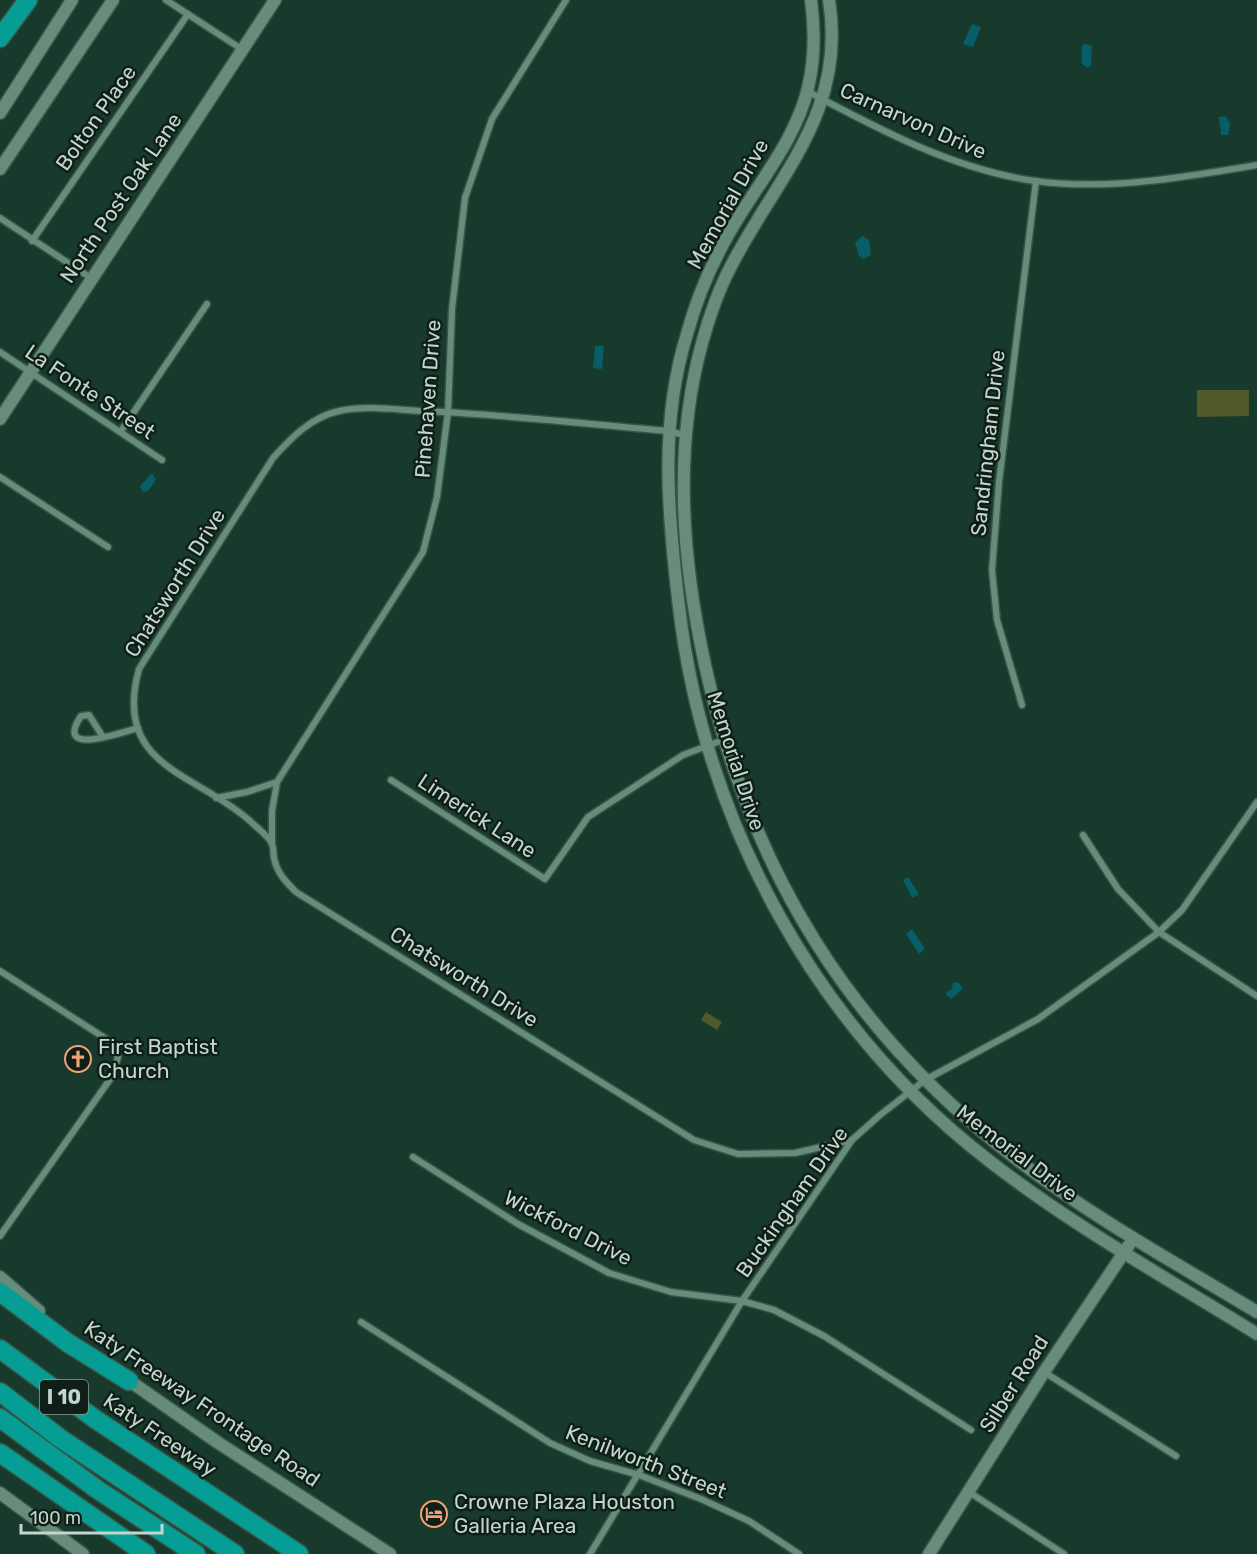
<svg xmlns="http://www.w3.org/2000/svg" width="1257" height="1554" viewBox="0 0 1257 1554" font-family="Rubik,sans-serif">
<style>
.green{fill:#4f592a}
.water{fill:#075e69}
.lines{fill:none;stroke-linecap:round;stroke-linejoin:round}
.street-casing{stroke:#375448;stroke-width:9}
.secondary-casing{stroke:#375448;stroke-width:15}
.highway-casing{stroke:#375448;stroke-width:21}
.street{stroke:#678c7b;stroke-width:6}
.secondary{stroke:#678c7b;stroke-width:12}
.highway{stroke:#069e94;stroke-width:18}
.labels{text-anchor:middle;stroke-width:5;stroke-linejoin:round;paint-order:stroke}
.shield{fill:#0f1e17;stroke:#8d9f96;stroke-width:1.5}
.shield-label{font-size:20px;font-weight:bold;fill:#c3d6cd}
.street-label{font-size:21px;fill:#c3d6cd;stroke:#0f1e17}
.poi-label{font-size:21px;fill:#c3d6cd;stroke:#0f1e17;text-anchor:start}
</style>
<rect width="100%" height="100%" fill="#173a2c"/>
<!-- green -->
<g class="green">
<path d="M1197,390h52v26l-52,1z"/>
<path d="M706,1012l16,10 -5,8 -16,-10z"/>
</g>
<!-- water -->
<g class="water">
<path d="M972,24l9,3 -8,20 -10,-3z"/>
<path d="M1085,44l7,2 -1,19 -3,3 -6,-4v-18z"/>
<path d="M1226,116l4,8 -2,11h-7l-2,-18z"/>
<path d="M862,236l7,4 2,15 -8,4 -4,-3 -4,-13z"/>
<path d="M595,346h9l-2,23 -9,-1z"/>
<path d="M152,473l4,7 -8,11 -5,1 -3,-6z"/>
<path d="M908,877l11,17 -7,4 -9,-18z"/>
<path d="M912,929l13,20 -6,5 -13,-20z"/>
<path d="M953,982l6,1 4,6 -12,10 -6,-6 7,-4z"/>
</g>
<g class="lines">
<defs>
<g id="street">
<path d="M166,0l77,50"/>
<path d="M807,91c71,38 148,79 228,90 73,10 150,-4 222,-16"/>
<path d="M0,218l91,60"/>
<path d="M32,241l156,-227"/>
<path d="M0,352l162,108"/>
<path d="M121,431l86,-127"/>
<path d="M684,435l-15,-4c-81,-7 -162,-16 -243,-20 -29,-1 -59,-6 -87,0 -28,6 -48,27 -66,47l-134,211c-27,98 56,103 111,152 6,6 19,15 22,23 2,4 1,10 2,14 3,15 12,24 22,34l398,248 44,14 57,-1 57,-13"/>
<path d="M0,477l108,70"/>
<path d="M1022,705l-25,-85 -5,-50 7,-88 37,-301"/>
<path d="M103,737l-14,-22 -8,1c-28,42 41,16 57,12"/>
<path d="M391,780l154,99 43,-62 95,-62 40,-15"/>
<path d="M216,798l31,-6 30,-10"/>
<path d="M1083,835l35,54 41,43 98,64"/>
<path d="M272,843v-32l5,-29 146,-230 14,-55 11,-85 4,-103 13,-111 27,-79 74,-119"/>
<path d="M0,971l108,69 10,17 -5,18 -113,161"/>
<path d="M413,1157l105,67 91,49 62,19 71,9 32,9 50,26 147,94"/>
<path d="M361,1322l189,121 40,18 49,14 62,24 48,22 50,33"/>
<path d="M1044,1372l132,84"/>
<path d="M969,1492l95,62"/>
<path d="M590,1554l152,-253 110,-161 28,-25 45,-35 113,-61 121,-87 23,-22 75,-108"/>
</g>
<g id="secondary">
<path d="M811,0c4,30 4,59 -3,88 -13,55 -55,101 -81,149 -17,30 -31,64 -40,97 -28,90 -19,181 -8,273 26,218 138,422 313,556 83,64 176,116 265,171"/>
<path d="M829,0c18,113 -52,176 -99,268 -12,23 -21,50 -28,75 -29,106 -20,216 3,322 45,204 144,366 310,493 75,58 161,105 242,154"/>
<path d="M0,113l72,-113"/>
<path d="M0,169l113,-169"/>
<path d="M0,419l275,-419"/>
<path d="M0,1277l39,34"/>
<path d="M124,1377l93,65 173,112"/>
<path d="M0,1493l83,61"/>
<path d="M929,1554l115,-182 85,-127"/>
</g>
<g id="highway">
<path d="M0,38l28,-38"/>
<path d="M0,1292l68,51 61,38"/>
<path d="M0,1349l95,70 204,135"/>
<path d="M0,1392l61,47 174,115"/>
<path d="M0,1418l98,72 98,64"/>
<path d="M0,1453l146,101"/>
</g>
</defs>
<!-- street casing -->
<use href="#street" class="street-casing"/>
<!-- secondary casing -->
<use href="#secondary" class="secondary-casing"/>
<!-- highway casing -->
<use href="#highway" class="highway-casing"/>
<!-- street -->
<use href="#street" class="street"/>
<!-- secondary -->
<use href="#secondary" class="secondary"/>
<!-- highway -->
<use href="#highway" class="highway"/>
</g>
<!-- icons -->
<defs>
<symbol id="church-ring" viewBox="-11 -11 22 22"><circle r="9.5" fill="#0f1e17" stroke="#efa377" stroke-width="1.5"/><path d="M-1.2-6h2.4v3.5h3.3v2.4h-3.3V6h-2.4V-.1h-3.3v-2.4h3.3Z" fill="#efa377"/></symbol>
<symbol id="hotel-ring" viewBox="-11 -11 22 22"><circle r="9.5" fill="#0f1e17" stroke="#efa377" stroke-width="1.5"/><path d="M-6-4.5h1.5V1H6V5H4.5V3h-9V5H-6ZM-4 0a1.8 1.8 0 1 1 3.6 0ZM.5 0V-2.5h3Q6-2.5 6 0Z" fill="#efa377"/></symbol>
</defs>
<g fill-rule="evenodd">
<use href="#church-ring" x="63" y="1044" width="30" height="30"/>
<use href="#hotel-ring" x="419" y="1499" width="30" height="30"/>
</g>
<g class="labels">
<!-- shield labels -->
<rect class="shield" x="40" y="1380" width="48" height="34" rx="4.5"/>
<g class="shield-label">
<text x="64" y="1404">I 10</text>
</g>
<!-- street labels -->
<g class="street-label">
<text transform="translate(96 118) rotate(-55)" y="7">Bolton Place</text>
<text transform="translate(913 121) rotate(24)" y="7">Carnarvon Drive</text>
<text transform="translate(121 198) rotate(-56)" y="7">North Post Oak Lane</text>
<text transform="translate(728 204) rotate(-61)" y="7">Memorial Drive</text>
<text transform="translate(90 392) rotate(34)" y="7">La Fonte Street</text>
<text transform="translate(428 399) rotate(-86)" y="7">Pinehaven Drive</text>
<text transform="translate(988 443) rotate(-84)" y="7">Sandringham Drive</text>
<text transform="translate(175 583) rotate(-58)" y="7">Chatsworth Drive</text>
<text transform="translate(736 761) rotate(72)" y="7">Memorial Drive</text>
<text transform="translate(477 816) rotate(33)" y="7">Limerick Lane</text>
<text transform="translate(464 977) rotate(32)" y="7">Chatsworth Drive</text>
<text transform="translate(1017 1153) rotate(37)" y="7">Memorial Drive</text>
<text transform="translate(792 1202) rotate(-55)" y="7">Buckingham Drive</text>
<text transform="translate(568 1228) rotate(27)" y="7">Wickford Drive</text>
<text transform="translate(1014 1384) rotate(-58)" y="7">Silber Road</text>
<text transform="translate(202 1404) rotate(34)" y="7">Katy Freeway Frontage Road</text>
<text transform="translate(160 1435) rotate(34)" y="7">Katy Freeway</text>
<text transform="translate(646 1462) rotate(21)" y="7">Kenilworth Street</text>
</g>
<!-- poi labels -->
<g class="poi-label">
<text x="98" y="1054">First Baptist<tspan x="98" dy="24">Church</tspan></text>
<text x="454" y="1509">Crowne Plaza Houston<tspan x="454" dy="24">Galleria Area</tspan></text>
</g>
</g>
<!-- scale -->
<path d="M21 1524v9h141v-9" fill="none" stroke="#c3d6cd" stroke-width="3"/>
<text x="30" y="1524" font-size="18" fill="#c3d6cd" stroke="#0f1e17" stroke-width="4.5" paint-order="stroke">100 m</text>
</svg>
